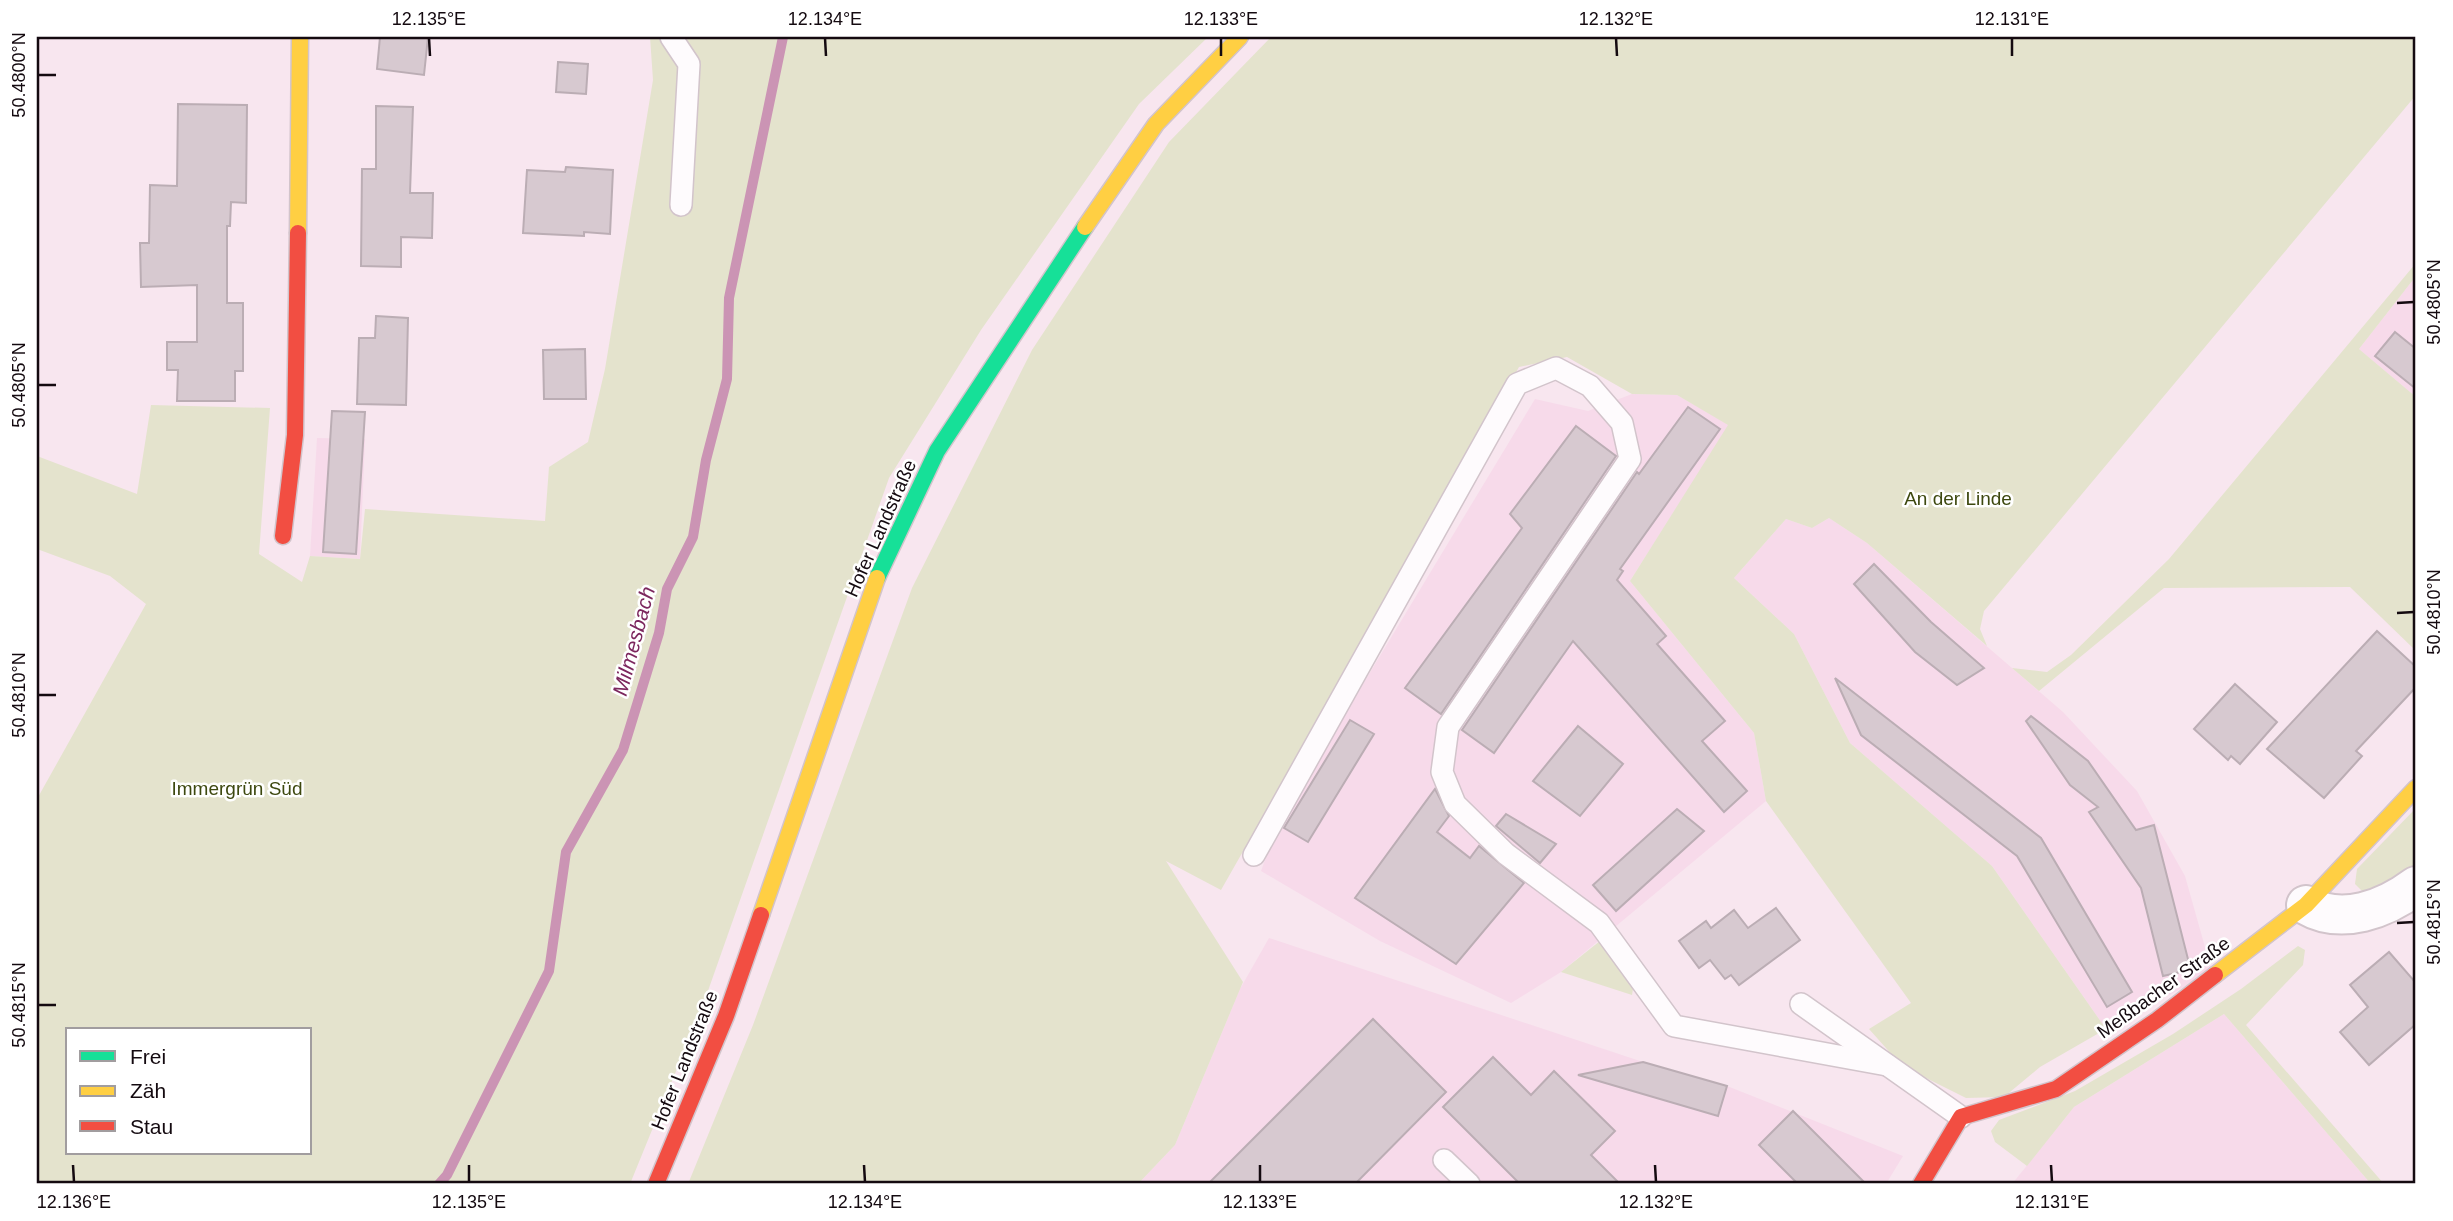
<svg xmlns="http://www.w3.org/2000/svg" width="2453" height="1221" viewBox="0 0 2453 1221" font-family="Helvetica,sans-serif">
<style>
.built{fill:#f7daea}
.green{fill:#e4e3cd;fill-rule:evenodd}
.lines{fill:none;stroke-linecap:round;stroke-linejoin:round}
.stream{stroke:#cb94b4;stroke-width:10}
.building{fill:#d7c9d0;stroke:#bbadb4;stroke-width:2}
.lane-casing{stroke:#d2c4cb;stroke-width:24}
.street-casing{stroke:#d2c4cb;stroke-width:42}
.fast-casing{stroke:#d2c4cb;stroke-width:19}
.slow-casing{stroke:#d2c4cb;stroke-width:19}
.jam-casing{stroke:#d2c4cb;stroke-width:19}
.lane{stroke:#fefbfd;stroke-width:21}
.street{stroke:#fefbfd;stroke-width:38}
.fast{stroke:#16e098;stroke-width:16}
.slow{stroke:#ffcf43;stroke-width:16}
.jam{stroke:#f24e42;stroke-width:16}
.ticks{fill:none;stroke:#140a10;stroke-width:2.5}
.labels{text-anchor:middle;stroke-width:5;stroke-linejoin:round;paint-order:stroke}
.park-label{font-size:19px;fill:#3d480f;stroke:#fff}
.street-label{font-size:19px;fill:#140a10;stroke:#fff}
.water-label{font-size:21px;font-style:italic;fill:#7c275e;stroke:#fff}
.neatline{fill:none;stroke:#140a10;stroke-width:2.5}
.ticks-label{font-size:18px;text-anchor:middle;fill:#140a10}
</style>
<rect width="100%" height="100%" fill="#f8e6ef"/>
<!-- built -->
<g class="built">
<path d="M2416,276v121l-57,-48z"/>
<path d="M1632,394l45,1 52,30 -99,156 124,152 12,68 -205,171 -50,31 -131,-62 -119,-70 17,-46 257,-426 53,12z"/>
<path d="M317,438l48,1 -5,120 -50,-3z"/>
<path d="M1829,518l38,25 196,169 74,79 48,85 27,96 -106,57 -114,-163 -142,-123 -56,-109 -60,-56 52,-59 26,9z"/>
<path d="M1269,938l374,124 84,24 176,70 -17,28h-748l37,-39 65,-156z"/>
<path d="M2224,1014l147,170h-359l62,-77z"/>
</g>
<!-- green -->
<g class="green">
<path d="M650,37h558l-69,67 -158,226 -92,148 -186,527 -73,179h-593v-385l109,-195 -36,-28 -73,-27v-93l100,38 14,-89 119,3 -11,146 43,28 8,-26 50,3 5,-50 180,12 4,-54 39,-25 17,-73 48,-289zM68,1030h242v123h-242z"/>
<path d="M1271,37h1145v58l-432,516 -4,18 7,17 -120,-103 -38,-25 -17,10 -26,-9 -52,59 60,56 56,109 142,123 114,163 -66,38 -36,30 -38,1 -64,-32 -33,-37 42,-26 -145,-202 -12,-68 -124,-152 98,-156 -51,-30 -45,-1 -65,-37 -48,10 -298,523 -55,-29 77,121 -68,163 -37,39h-450l65,-159 159,-437 120,-238 137,-208z"/>
<path d="M2416,263v13l-57,73 57,48v254l-66,-64 -186,1 -125,103 -27,-23 35,4 24,-17 98,-96z"/>
<path d="M2416,808v60l-39,23 -14,1 -8,-8 2,-15z"/>
<path d="M1600,941l33,48 -1,6 -71,-23z"/>
<path d="M2298,946l7,4 -2,15 -57,60 138,159h-13l-147,-170 -150,93 -47,59 -32,-24 -4,-11 8,-11 76,-29 98,-57 68,-45z"/>
</g>
<g class="lines">
<!-- stream -->
<path class="stream" d="M439,1184l8,-9 102,-204 17,-119 57,-102 36,-117 8,-44 26,-52 13,-77 21,-81 2,-81 54,-261"/>
</g>
<!-- building -->
<g class="building">
<path d="M380,37h48l-4,38 -47,-6z"/>
<path d="M558,62l30,2 -2,30 -30,-2z"/>
<path d="M178,104l69,1 -1,98 -15,-1 -1,24h-3v77h16v68h-8v30h-58l1,-31h-11v-28h30v-57l-56,2 -1,-44h9l1,-58 27,1z"/>
<path d="M376,106l37,1 -3,86h23l-1,45 -31,-1v30l-40,-1 1,-97h14z"/>
<path d="M566,167l47,3 -3,64 -26,-2v4l-61,-3 4,-63 38,2z"/>
<path d="M376,316l32,2 -2,87 -49,-1 2,-66h16z"/>
<path d="M2395,332l21,17v40l-41,-33z"/>
<path d="M585,349l1,50h-42l-1,-49z"/>
<path d="M1688,407l32,22 -100,140 3,2 -6,9 49,56 -9,8 68,77 -23,20 45,50 -23,21 -151,-171 -79,112 -32,-23 175,-258 2,2z"/>
<path d="M332,411l33,1 -9,142 -33,-2z"/>
<path d="M1576,426l40,30 -175,258 -36,-26 117,-160 -12,-14z"/>
<path d="M1874,564l57,58 53,46 -27,17 -42,-33 -61,-68z"/>
<path d="M2377,631l39,36v20l-60,64 6,5 -38,42 -57,-49z"/>
<path d="M1835,678l206,160 91,154 -25,15 -90,-151 -156,-121z"/>
<path d="M2235,684l42,38 -37,42 -9,-8 -3,4 -34,-31z"/>
<path d="M2031,716l57,45 48,69 18,-5 36,142 -5,4 -22,5 -22,-88 -52,-76 9,-5 -28,-22 -44,-64z"/>
<path d="M1350,720l24,14 -66,108 -24,-14z"/>
<path d="M1578,726l45,38 -43,52 -47,-35z"/>
<path d="M1435,789l14,27 -12,16 33,26 9,-12 45,37 -68,81 -101,-66z"/>
<path d="M1677,809l27,22 -88,80 -23,-26z"/>
<path d="M1506,814l50,30 -16,19 -44,-37z"/>
<path d="M1776,908l24,32 -61,45 -8,-10 -6,4 -15,-19 -11,8 -20,-27 27,-20 5,7 23,-18 14,18z"/>
<path d="M2389,952l27,31v41l-47,41 -29,-33 28,-25 -18,-22z"/>
<path d="M1373,1019l73,73 -91,92h-147z"/>
<path d="M1493,1057l38,38 23,-24 61,60 -24,24 29,29h-100l-77,-77z"/>
<path d="M1643,1062l84,24 -9,30 -140,-41z"/>
<path d="M1793,1111l73,73h-68l-39,-39z"/>
</g>
<g class="lines">
<defs>
<g id="lane">
<path d="M671,37l18,27 -8,141"/>
<path d="M1254,855l263,-471 39,-16 34,18 32,37 8,36 -182,268 -6,45 13,32 51,50 93,69 75,103 213,39"/>
<path d="M1801,1004l160,113"/>
<path d="M1444,1160l25,24"/>
</g>
<path id="street" d="M2306,905c36,21 79,4 110,-19"/>
<path id="fast" d="M877,578l60,-127 148,-224"/>
<g id="slow">
<path d="M1085,227l71,-103 84,-87"/>
<path d="M298,233l2,-196"/>
<path d="M761,915l116,-337"/>
<path d="M2215,975l91,-70 110,-117"/>
</g>
<g id="jam">
<path d="M283,536l12,-101 3,-202"/>
<path d="M656,1184l70,-168 35,-101"/>
<path d="M1921,1184l40,-67 95,-28 101,-69 58,-45"/>
</g>
</defs>
<!-- lane casing -->
<use href="#lane" class="lane-casing"/>
<!-- street casing -->
<use href="#street" class="street-casing"/>
<!-- fast casing -->
<use href="#fast" class="fast-casing"/>
<!-- slow casing -->
<use href="#slow" class="slow-casing"/>
<!-- jam casing -->
<use href="#jam" class="jam-casing"/>
<!-- lane -->
<use href="#lane" class="lane"/>
<!-- street -->
<use href="#street" class="street"/>
<!-- fast -->
<use href="#fast" class="fast"/>
<!-- slow -->
<use href="#slow" class="slow"/>
<!-- jam -->
<use href="#jam" class="jam"/>
</g>
<!-- ticks -->
<path class="ticks" d="M429,38l1,18M825,38l1,18M1221,38v18M1616,38l1,18M2012,38v18M38,75h18M2397,303l17,-1M38,385h18M2397,613l17,-1M38,695h18M2397,923l17,-1M38,1005h18M73,1165l1,17M469,1165v17M864,1165l1,17M1260,1165v17M1655,1165l1,17M2051,1165l1,17"/>
<g class="labels">
<!-- park labels -->
<g class="park-label">
<text x="1958" y="505">An der Linde</text>
<text x="237" y="795">Immergrün Süd</text>
</g>
<!-- street labels -->
<g class="street-label">
<text transform="translate(880 528) rotate(-66)" y="7">Hofer Landstraße</text>
<text transform="translate(2163 987) rotate(-36)" y="7">Meßbacher Straße</text>
<text transform="translate(684 1060) rotate(-68)" y="7">Hofer Landstraße</text>
</g>
<!-- water labels -->
<g class="water-label">
<text transform="translate(634 641) rotate(-75)" y="7">Milmesbach</text>
</g>
</g>
<!-- border -->
<rect width="2453" height="1221" fill="none" stroke="#ffffff" stroke-width="77"/>
<!-- legend -->
<rect x="66" y="1028" width="245" height="126" fill="#ffffff" stroke="#a19d9f" stroke-width="2"/>
<rect x="80" y="1051" width="35" height="10" fill="#16e098" stroke="#a19d9f" stroke-width="2"/>
<text x="130" y="1064" font-size="21" fill="#140a10">Frei</text>
<rect x="80" y="1086" width="35" height="10" fill="#ffcf43" stroke="#a19d9f" stroke-width="2"/>
<text x="130" y="1098" font-size="21" fill="#140a10">Zäh</text>
<rect x="80" y="1121" width="35" height="10" fill="#f24e42" stroke="#a19d9f" stroke-width="2"/>
<text x="130" y="1134" font-size="21" fill="#140a10">Stau</text>
<rect x="38" y="38" width="2376" height="1144" class="neatline"/>
<g class="ticks-label">
<text x="429" y="25">12.135°E</text>
<text x="825" y="25">12.134°E</text>
<text x="1221" y="25">12.133°E</text>
<text x="1616" y="25">12.132°E</text>
<text x="2012" y="25">12.131°E</text>
<text transform="translate(19 75) rotate(-90)" y="6">50.4800°N</text>
<text transform="translate(2434 302) rotate(-90)" y="6">50.4805°N</text>
<text transform="translate(19 385) rotate(-90)" y="6">50.4805°N</text>
<text transform="translate(2434 612) rotate(-90)" y="6">50.4810°N</text>
<text transform="translate(19 695) rotate(-90)" y="6">50.4810°N</text>
<text transform="translate(2434 922) rotate(-90)" y="6">50.4815°N</text>
<text transform="translate(19 1005) rotate(-90)" y="6">50.4815°N</text>
<text x="74" y="1208">12.136°E</text>
<text x="469" y="1208">12.135°E</text>
<text x="865" y="1208">12.134°E</text>
<text x="1260" y="1208">12.133°E</text>
<text x="1656" y="1208">12.132°E</text>
<text x="2052" y="1208">12.131°E</text>
</g>
</svg>
